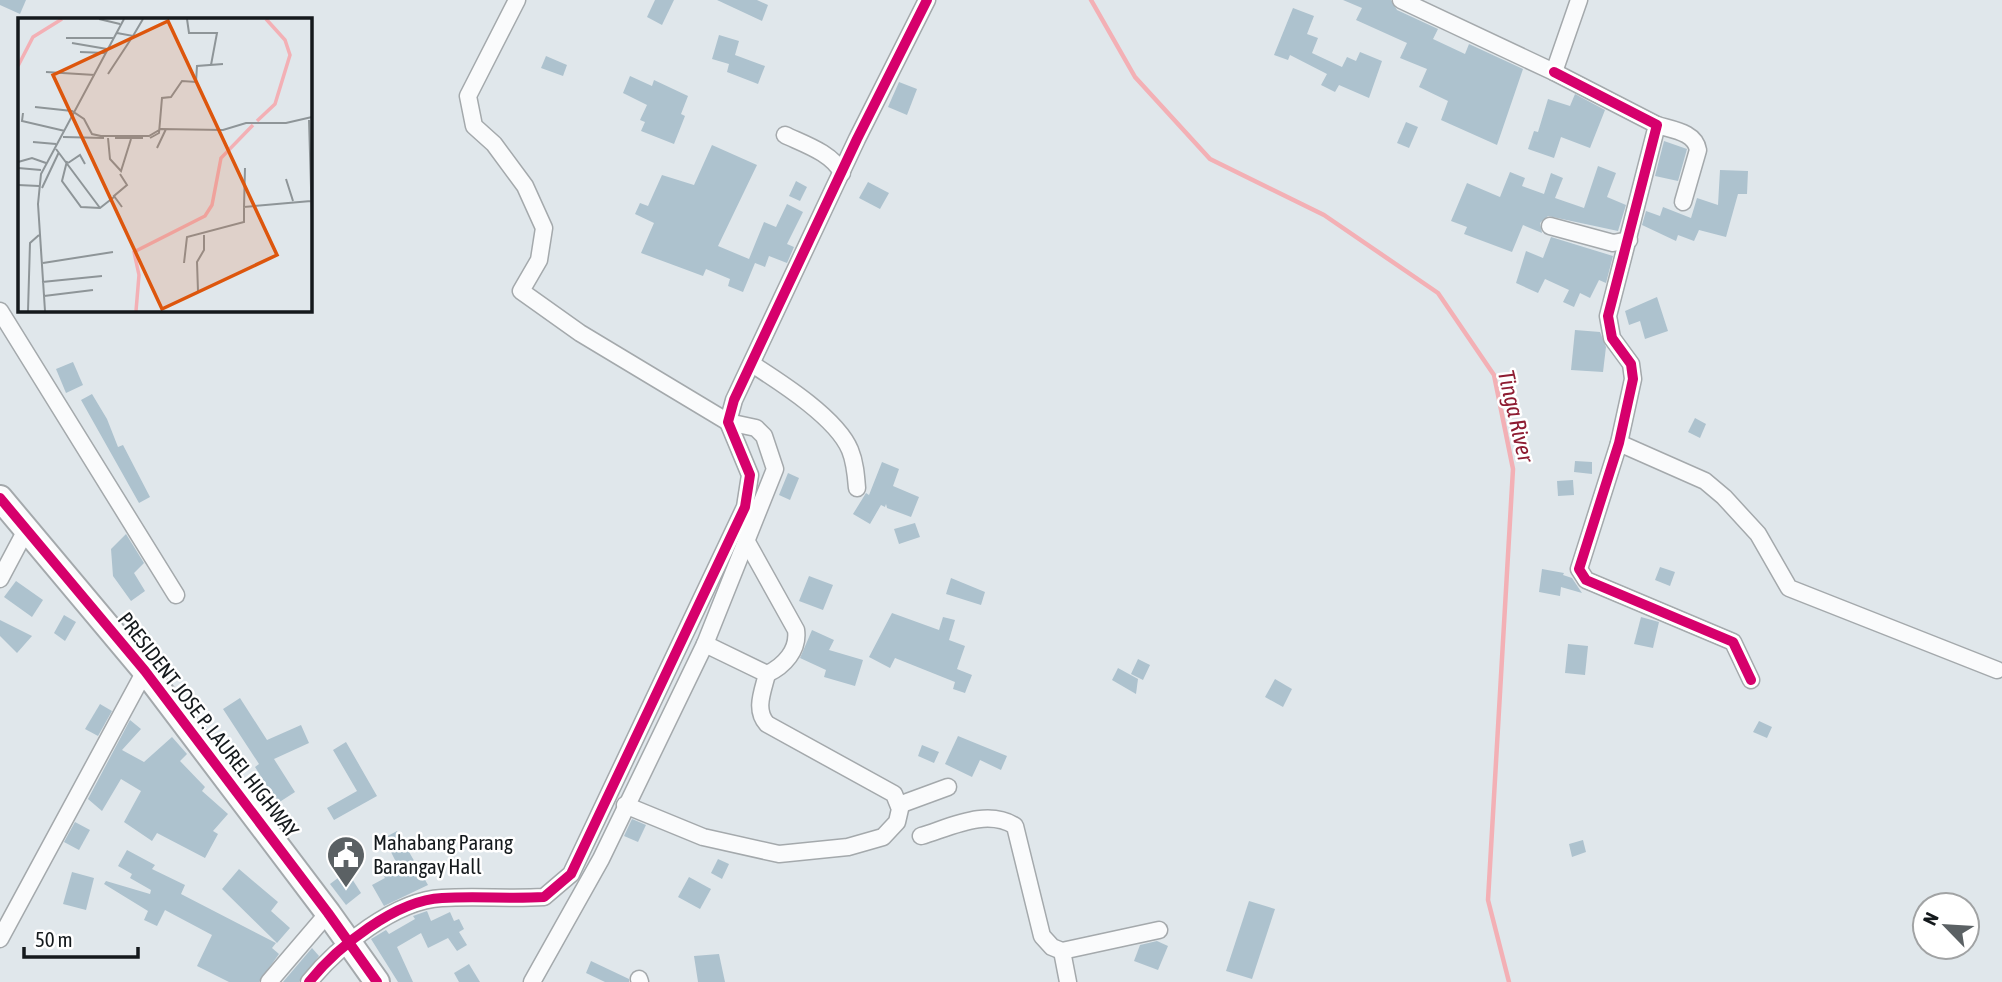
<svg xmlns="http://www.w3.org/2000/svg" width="2002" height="982" viewBox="0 0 2002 982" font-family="'Asap Condensed',sans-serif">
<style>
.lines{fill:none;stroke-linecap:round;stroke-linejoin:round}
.stream{stroke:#f3b0b5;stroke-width:4.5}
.building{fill:#adc2ce}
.minor-casing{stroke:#a4a9ac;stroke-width:19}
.highway-casing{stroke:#a4a9ac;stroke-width:28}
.minor{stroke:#fafbfc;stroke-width:16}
.highway{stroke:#fafbfc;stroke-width:24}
.cycleway-casing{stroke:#fff;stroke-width:15}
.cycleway{stroke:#d6006c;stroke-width:10}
.labels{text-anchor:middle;stroke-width:5;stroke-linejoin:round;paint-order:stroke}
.street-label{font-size:21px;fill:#14191c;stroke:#fff}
.poi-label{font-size:21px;fill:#14191c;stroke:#fff;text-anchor:start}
.water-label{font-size:23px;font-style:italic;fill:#8e1c32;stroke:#fff}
.inset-river{fill:none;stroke:#f3b0b5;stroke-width:3.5}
.inset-road{fill:none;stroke:#8e9598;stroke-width:2}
.view{fill:#dd560d;fill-opacity:0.15;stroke:#dd560d;stroke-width:3.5}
.inset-edge{fill:none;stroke:#14191c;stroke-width:3.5}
</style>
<rect width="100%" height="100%" fill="#e0e7eb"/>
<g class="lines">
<!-- stream -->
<path class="stream" d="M1091,0l44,77 75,82 114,56 114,78 56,82 19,94 -25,431 21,82"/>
</g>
<!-- building -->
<g class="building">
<path d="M0,0h26l-6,14 -20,-9z"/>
<path d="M655,0h19l-12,25 -15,-8z"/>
<path d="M717,0h40l11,5 -6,16z"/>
<path d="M1343,0h48l6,10 41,19 -5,10 32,15 4,-10 54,25 -26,76 -56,-25 7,-19 -29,-14 8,-18 -27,-11 7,-15 -51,-23 6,-12z"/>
<path d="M1293,8l21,8 -7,18 11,4 -6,15 30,14 5,-10 9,4 4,-9 22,9 -13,37 -30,-13 -4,7 -14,-7 6,-11 -37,-19 -2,5 -14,-5z"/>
<path d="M719,35l20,6 -4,14 30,11 -7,18 -31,-12 2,-8 -17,-5z"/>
<path d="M546,56l21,9 -4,11 -22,-8z"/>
<path d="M630,76l22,10 2,-6 34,16 -7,18 4,2 -11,28 -33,-13 4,-9 -5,-2 7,-15 -24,-12z"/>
<path d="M899,82l18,7 -10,26 -19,-8z"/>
<path d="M1575,94l30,16 -15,38 -29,-11 -7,21 -26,-9 6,-18 4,1 10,-33 22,7z"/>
<path d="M1406,122l12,5 -9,21 -12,-5z"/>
<path d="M1664,141l23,8 -9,32 -23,-5z"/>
<path d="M712,145l45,20 -39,81 31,13 15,-37 12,5 11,-23 16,8 -16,32 7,3 -7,16 -18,-7 -4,11 -10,-4 -12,29 -15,-6 2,-7 -24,-10 -3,7 -62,-23 13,-30 -19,-9 5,-11 8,3 14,-31 32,10z"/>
<path d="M1598,166l18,7 -9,24 19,8 -8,26 -70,-15 -8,7 2,10 -19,-8 -11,27 -48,-18 3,-7 -16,-6 16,-38 33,14 10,-25 15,6 -3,8 22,8 7,-21 12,5 -8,20 29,10z"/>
<path d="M1720,170l28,1 -1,23h-9l-12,43 -27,-7 -5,11 -16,-6 -2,6 -34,-16 4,-14 14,5 3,-9 28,11 6,-20 21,7z"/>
<path d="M796,181l11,6 -7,14 -11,-5z"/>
<path d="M868,182l21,11 -9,16 -21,-11z"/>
<path d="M1551,237l62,19 -7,27 -7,-3 -9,18 -10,-5 -6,14 -11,-5 6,-12 -24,-11 -7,14 -22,-10 10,-32 17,7z"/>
<path d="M1657,297l11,34 -23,8 -5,-18 -11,4 -4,-14z"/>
<path d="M1575,330l25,2 6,15 -3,25 -32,-2z"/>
<path d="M73,362l10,23 -17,8 -10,-24z"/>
<path d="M92,394l15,25 11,28 5,-2 27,52 -11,6 -58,-103z"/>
<path d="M1695,418l11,6 -6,14 -12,-6z"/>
<path d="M1575,461l17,1v12l-18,-2z"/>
<path d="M882,462l17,7 -6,17 26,11 -8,20 -24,-9 -1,-4 -1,3 -4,-2 -11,19 -17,-10 13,-21 3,2z"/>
<path d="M788,473l11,5 -9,22 -11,-5z"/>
<path d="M1573,480l1,15 -16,1 -1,-15z"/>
<path d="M915,523l5,14 -21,7 -5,-15z"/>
<path d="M126,534l18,29 -10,10 11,18 -14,10 -18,-25 -2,-27z"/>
<path d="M1660,567l15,5 -5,14 -15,-6z"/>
<path d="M1542,569l22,4 -1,2 9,3 10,15 -21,-6 -1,9 -21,-4z"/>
<path d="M809,576l24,9 -10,25 -24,-9z"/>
<path d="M951,578l34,14 -4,13 -35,-11z"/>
<path d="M16,581l27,19 -11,17 -28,-20z"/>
<path d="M892,613l47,17 4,-13 12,3 -6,20 16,6 -8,23 15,6 -7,18 -12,-4 2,-7 -60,-24 -5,10 -21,-11z"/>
<path d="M64,615l12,7 -11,19 -11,-8z"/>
<path d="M1641,617l18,5 -6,26 -19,-4z"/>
<path d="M0,620l32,16 -15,17 -17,-17z"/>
<path d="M812,630l22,10 -5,10 34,10 -8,26 -31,-9 2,-7 -26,-12z"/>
<path d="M1568,644l20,2 -3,29 -20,-2z"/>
<path d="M1138,659l12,6 -7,15 -12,-6z"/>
<path d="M1118,668l20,11 -2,15 -24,-14z"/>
<path d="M1275,679l17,10 -9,18 -18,-10z"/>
<path d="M240,698l27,42 34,-15 8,18 -35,16 21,33 -17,11 -23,-36 4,-3 -36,-55z"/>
<path d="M100,704l12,7 -14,25 -13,-7z"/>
<path d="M130,720l11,9 -19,21 22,12 28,-25 15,17 -7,7 25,26 -3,4 26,23 -15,17 5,3 -13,24 -48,-25 -5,8 -28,-19 17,-31 -20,-12 -19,32 -14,-12z"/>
<path d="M1759,721l13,6 -5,11 -14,-6z"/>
<path d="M958,736l49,20 -6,14 -21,-10 -8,17 -27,-13z"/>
<path d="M346,742l31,54 -43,24 -7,-12 30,-17 -24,-41z"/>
<path d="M922,745l17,7 -5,11 -16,-7z"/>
<path d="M632,819l14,6 -8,17 -14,-6z"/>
<path d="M75,822l15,8 -11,20 -15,-8z"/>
<path d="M397,831l31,54 -44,21 -12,-21 13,-7 -3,-5 15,-9 -13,-26z"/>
<path d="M1583,840l3,12 -14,5 -3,-13z"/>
<path d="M127,850l28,15 -3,4 33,16 -4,9 95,49 -4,5 7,6 -20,28h-30l-32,-16 15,-31 -47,-25 -8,16 -13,-6 4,-9 -44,-27 2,-3 44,13 1,-4 -21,-12 2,-4 -14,-8z"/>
<path d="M718,859l11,5 -7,15 -11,-6z"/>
<path d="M239,869l39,33 -7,9 19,17 -13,15 -55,-54z"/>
<path d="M347,871l14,22 -15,12 -16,-21z"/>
<path d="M72,872l22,6 -8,32 -23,-6z"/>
<path d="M689,877l22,12 -11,20 -22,-12z"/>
<path d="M1249,901l26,8 -23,70 -26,-8z"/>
<path d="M427,911l4,10 19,-9 4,9 5,-2 5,10 -5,3 8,13 -10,6 -9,-13 -20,10 -7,-15 -24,14 16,35h-15l-27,-43 15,-9 3,4 26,-15 -2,-3z"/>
<path d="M1157,941l11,5 -10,24 -24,-9 6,-16z"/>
<path d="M312,948l7,8 -20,26h-16z"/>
<path d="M719,954l6,28h-27l-4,-26z"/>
<path d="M591,961l38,18v3h-24l-19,-9z"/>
<path d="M469,964l11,18h-21l-5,-9z"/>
</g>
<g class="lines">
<defs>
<g id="minor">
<path d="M517,0l-49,96 6,30 20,18 31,42 19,42 -5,32 -18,31 59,42 148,89 28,6 8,8 11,33 -70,175 -104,215 -69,123"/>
<path d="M1401,0l153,72 25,-72"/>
<path d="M1554,72l103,53 -49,191 4,22 19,26 2,15 -14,64 -40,126 7,11 147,62 18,38"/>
<path d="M1657,125c16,5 38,7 41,25l-15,52"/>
<path d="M785,135c19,9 47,18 57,38"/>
<path d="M1550,226l63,17 16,-3"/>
<path d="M0,311l176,284"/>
<path d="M752,364c28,18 85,54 98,86 5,12 6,25 7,38"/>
<path d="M1619,443l86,38 19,16 34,37 31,54 208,82"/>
<path d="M747,542l49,88c3,20 -12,36 -29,44"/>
<path d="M0,579l26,-49"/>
<path d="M625,805l78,32 76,17 69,-7 35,-10 14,-15 3,-13 -6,-15 -127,-70c-13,-14 -4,-33 0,-50l-62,-30"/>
<path d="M899,805l49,-18"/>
<path d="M921,836c30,-9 66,-28 94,-10l27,110 10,11 10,4 97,-21"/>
<path d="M0,939l145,-268"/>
<path d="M1062,951l6,31"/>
<path d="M639,979l1,3"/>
<path d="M269,982l59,-69"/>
<path d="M309,982c28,-35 87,-82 133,-84 34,-2 68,1 102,-1l27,-23 174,-367 5,-32 -22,-53 6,-22 123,-261 70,-139"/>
</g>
<path id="highway" d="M0,498l145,173 183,242 49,69"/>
</defs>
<!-- minor casing -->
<use href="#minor" class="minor-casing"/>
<!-- highway casing -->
<use href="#highway" class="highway-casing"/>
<!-- minor -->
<use href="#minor" class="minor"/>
<!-- highway -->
<use href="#highway" class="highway"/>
<defs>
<g id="cycleway">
<path d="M1554,72l103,53 -49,191 4,22 19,26 2,15 -14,64 -40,126 7,11 147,62 18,38"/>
<path d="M0,498l145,173 183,242 49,69"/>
<path d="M309,982c28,-35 87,-82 133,-84 34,-2 68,1 102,-1l27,-23 174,-367 5,-32 -22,-53 6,-22 123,-261 70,-139"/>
</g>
</defs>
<!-- cycleway casing -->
<use href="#cycleway" class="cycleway-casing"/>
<!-- cycleway -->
<use href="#cycleway" class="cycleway"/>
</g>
<!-- icons -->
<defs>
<symbol id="civic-pin" viewBox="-11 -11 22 30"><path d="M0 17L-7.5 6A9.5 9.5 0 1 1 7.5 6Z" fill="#5b6164" stroke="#fff"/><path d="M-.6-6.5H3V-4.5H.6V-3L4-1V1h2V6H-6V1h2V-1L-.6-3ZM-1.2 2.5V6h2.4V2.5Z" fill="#fff"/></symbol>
</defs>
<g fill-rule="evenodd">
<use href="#civic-pin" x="324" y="833" width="44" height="60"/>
</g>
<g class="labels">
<!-- street labels -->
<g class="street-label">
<text transform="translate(208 725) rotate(52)" y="7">PRESIDENT JOSE P. LAUREL HIGHWAY</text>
</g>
<!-- poi labels -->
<g class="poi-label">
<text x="373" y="850">Mahabang Parang<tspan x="373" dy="24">Barangay Hall</tspan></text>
</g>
<!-- water labels -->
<g class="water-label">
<text transform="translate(1516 416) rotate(77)" y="8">Tinga River</text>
</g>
</g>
<!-- overview -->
<g transform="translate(18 18)">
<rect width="294" height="294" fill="#e0e7eb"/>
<path class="inset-river" d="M0,48l15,-29 29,-18M239,103l18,-17 15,-49 -5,-15 -19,-21M118,293l3,-36 -5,-23 71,-36 7,-11 9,-47 32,-33"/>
<path class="inset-road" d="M81,1l21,5M169,1l2,14h28l-6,32M99,15l16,3 10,-17M48,20h47M54,25l35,6M62,34l26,1M28,54l49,3M90,56l25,-38M17,89l37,4 12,8 8,15 9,2h48l12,-7 62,1 23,-7h40l26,-6M5,95l-1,8 43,10M291,102l3,101M45,119l41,1M90,120l2,21 11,12 10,-32M97,120h28M132,120l9,-5 3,-35 9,-1 11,-16 14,1 1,-16 26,-2M15,124l23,2M139,130l9,-19M38,131l44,59M49,143l-5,20 19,26 19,1 14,-11M0,144l14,-4 14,5M50,145l12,-8 5,9M0,150l23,2M227,150l-1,39 67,-6M102,156l7,11 -13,11 8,11M268,161l7,22M0,167l21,1M24,170l17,-36M25,245l70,-11M166,245l3,-26 57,-15v-15M24,264l60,-6M180,273l-1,-29 7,-12v-15M26,278l49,-6M10,293l2,-68 9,-8M27,293l-7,-107 3,-30 83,-155"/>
<path class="view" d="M150,3l109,234 -115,54 -109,-234z"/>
<rect width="294" height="294" class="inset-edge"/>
</g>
<!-- north arrow -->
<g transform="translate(1946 926) rotate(295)"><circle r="33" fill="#ffffff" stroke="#a1a3a4" stroke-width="2"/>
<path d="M0-5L12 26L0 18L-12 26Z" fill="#5b6164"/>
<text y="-10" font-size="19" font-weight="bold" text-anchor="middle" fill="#14191c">N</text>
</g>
<!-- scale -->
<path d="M24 947v10h114v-10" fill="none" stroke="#14191c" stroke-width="3.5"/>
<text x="35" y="947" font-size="21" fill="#14191c" stroke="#ffffff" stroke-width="5" paint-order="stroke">50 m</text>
</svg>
